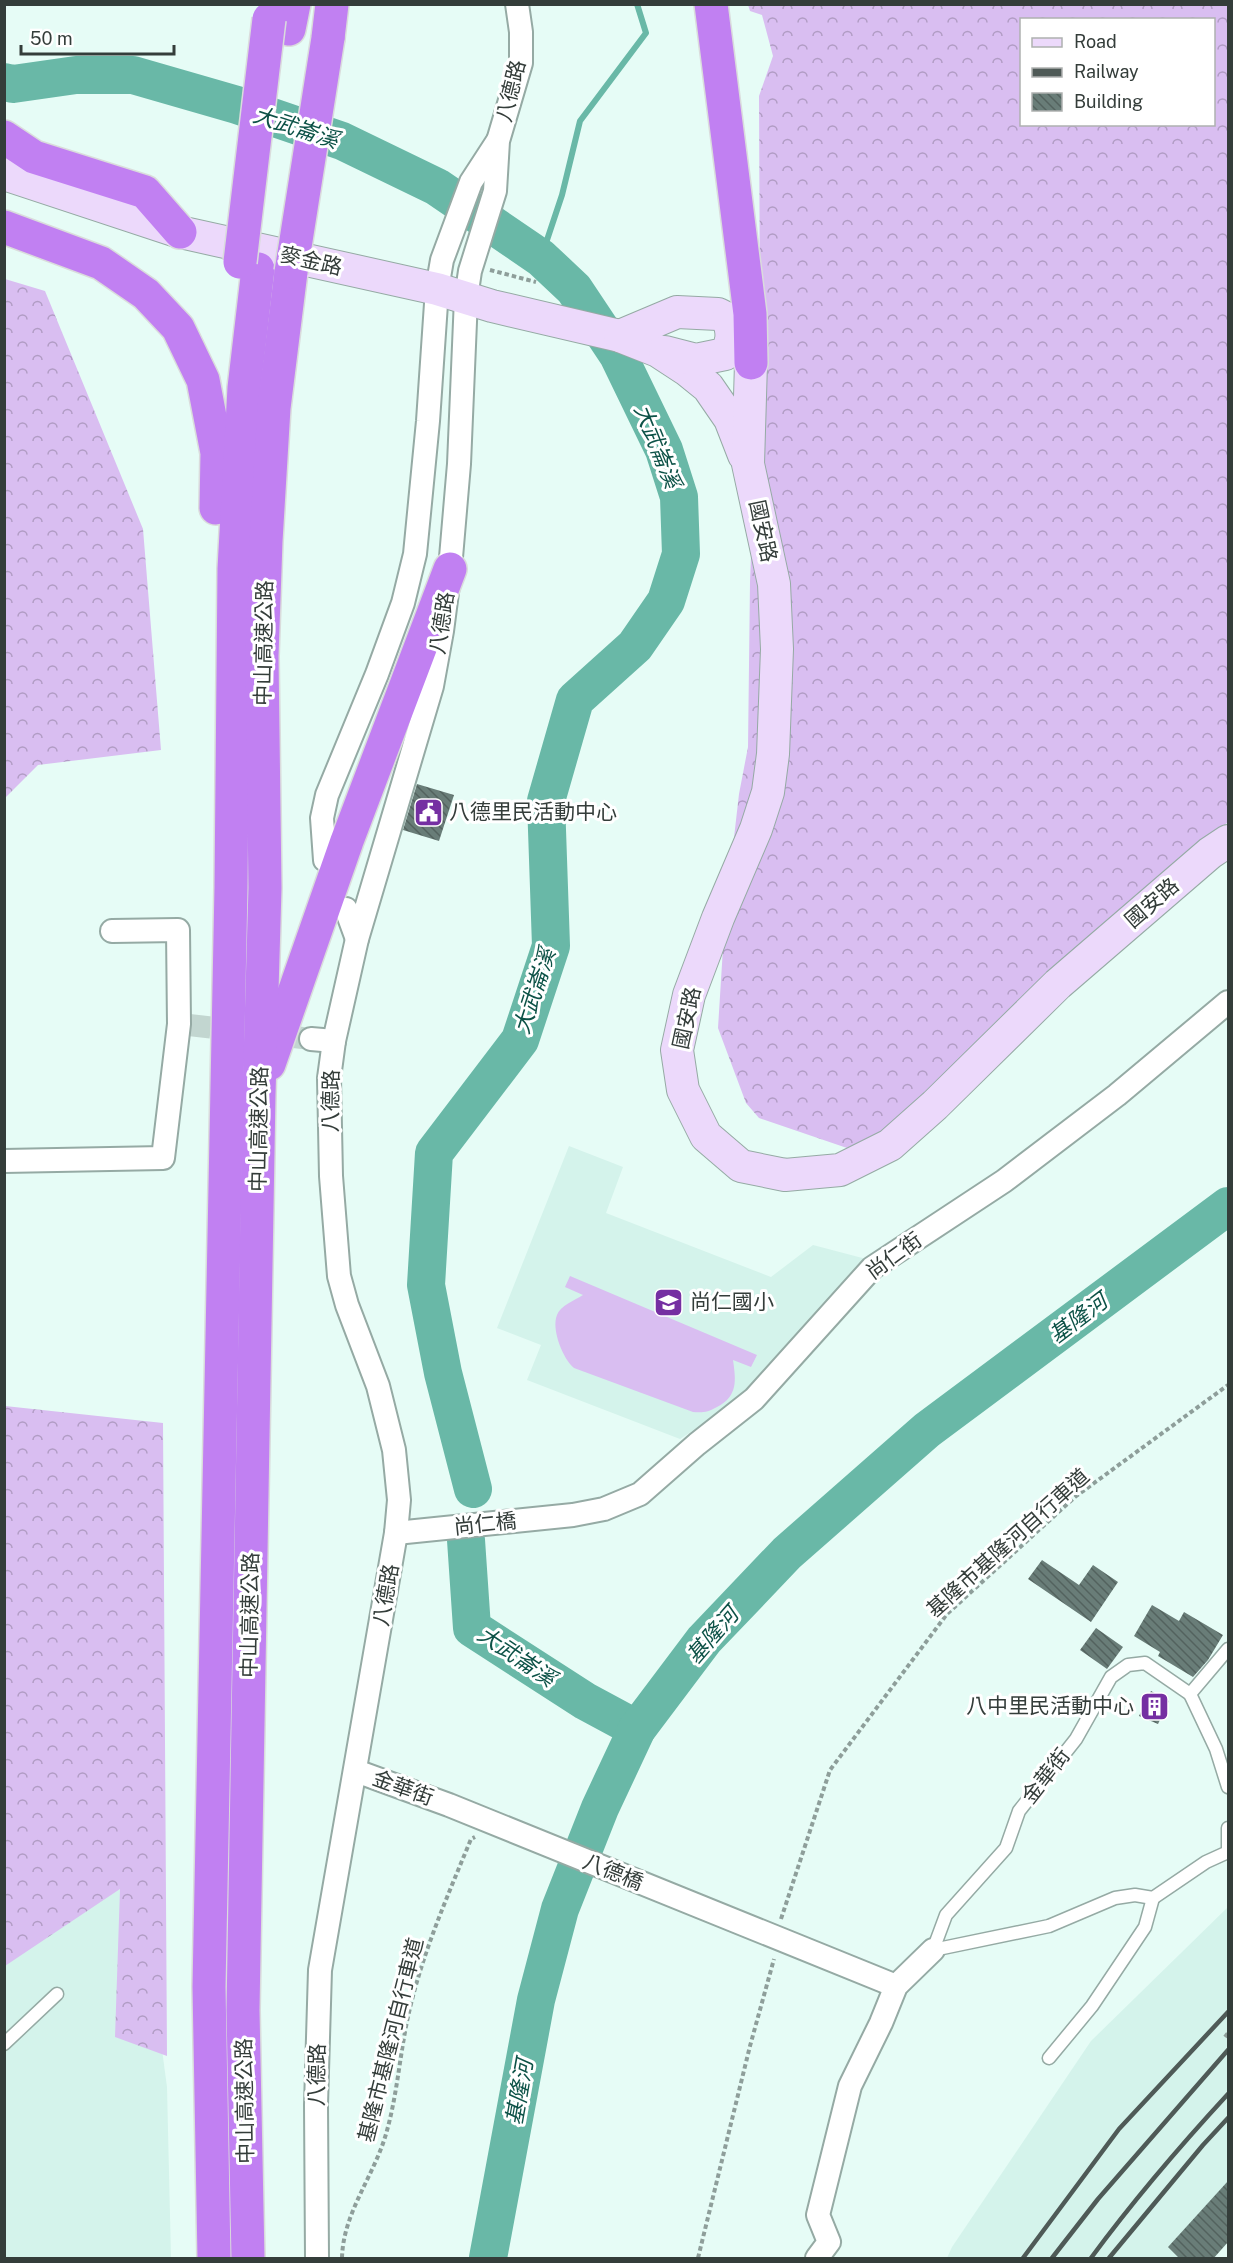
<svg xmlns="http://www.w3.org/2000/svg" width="1233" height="2263" viewBox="0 0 1233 2263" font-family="'Public Sans','Noto Sans TC',sans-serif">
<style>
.built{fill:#d4f3eb}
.forest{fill:url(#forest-crowns);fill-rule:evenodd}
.pitch{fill:#d9bef1}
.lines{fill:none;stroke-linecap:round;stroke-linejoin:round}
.stream{stroke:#69b8a7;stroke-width:6}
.river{stroke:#69b8a7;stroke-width:38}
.building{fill:url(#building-back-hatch)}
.street-tunnel{stroke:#c2d6d0;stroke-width:22;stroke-dasharray:22 11;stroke-linecap:butt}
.lane-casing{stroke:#95aaa4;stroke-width:15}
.street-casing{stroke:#95aaa4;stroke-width:26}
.secondary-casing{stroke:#95aaa4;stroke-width:34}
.highway-casing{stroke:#dadcdc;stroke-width:36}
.path{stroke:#8e9e9a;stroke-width:4;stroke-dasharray:4.5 3;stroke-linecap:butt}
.lane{stroke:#fff;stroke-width:12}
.street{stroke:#fff;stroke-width:22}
.secondary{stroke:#ecd9fb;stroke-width:32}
.highway{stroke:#c180f2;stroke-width:33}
.rail{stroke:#4f5a57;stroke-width:4.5}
.highway-bridge-casing{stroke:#dadcdc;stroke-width:36;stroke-linecap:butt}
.highway-bridge{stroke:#c180f2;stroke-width:33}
.labels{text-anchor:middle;stroke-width:6;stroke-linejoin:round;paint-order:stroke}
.street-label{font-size:21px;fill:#343d3a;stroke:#fff}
.poi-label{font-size:21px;fill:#343d3a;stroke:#fff;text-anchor:start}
.water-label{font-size:22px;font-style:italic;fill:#0d5247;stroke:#fff}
</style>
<defs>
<pattern id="forest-crowns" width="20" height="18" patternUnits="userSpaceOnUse" patternTransform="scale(1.5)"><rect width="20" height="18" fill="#d9bef1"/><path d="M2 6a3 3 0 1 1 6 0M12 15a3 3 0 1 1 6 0" fill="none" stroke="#b19cc4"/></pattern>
<pattern id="building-back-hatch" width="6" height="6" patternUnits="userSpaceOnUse" patternTransform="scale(1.5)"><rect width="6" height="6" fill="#697d78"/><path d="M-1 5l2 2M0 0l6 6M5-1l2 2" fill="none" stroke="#53625e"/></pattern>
</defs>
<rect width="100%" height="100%" fill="#e6fcf6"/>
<!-- built -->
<g class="built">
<path d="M569,1146l54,21 -17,46 165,64 42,-32 57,15 -124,136 -66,43 -153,-59 14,-35 -44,-17z"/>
<path d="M133,1833l34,254 4,171h-166v-373z"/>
<path d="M1228,1907v335l-15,16h-266l5,-11 139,-206z"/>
</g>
<!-- forest -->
<g class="forest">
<path d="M748,5h480v817l-306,293 -75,33 -88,-30 -13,-15 -28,-75 7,-112 14,-122 9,-47 2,-165 10,-259 -1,-227 14,-40 -11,-41 -12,-4zM1022,20h192v104h-192z"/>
<path d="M5,279l40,12 98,238 18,221 -123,15 -33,33z"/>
<path d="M5,1406l158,17 4,633 -52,-19 5,-148 -115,77z"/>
</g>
<!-- pitch -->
<path class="pitch" d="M570,1276l187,79 -6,12 -18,-7c3,21 5,36 -16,47 -9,5 -14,6 -24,5l-119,-44c-11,-9 -23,-39 -17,-53 3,-9 18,-15 26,-20l-18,-8z"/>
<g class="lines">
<!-- stream -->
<path class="stream" d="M541,258l21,-63 18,-74 66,-88 -9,-29"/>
<!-- river -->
<g class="river">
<path d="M4,82l9,2 63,-9h57l104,30 105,36 95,46 104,71 33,31 44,66 46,95 15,47 2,57 -15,47 -31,45 -60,54 -29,101 5,145 -31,94 -86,113 -8,132 17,88 30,116"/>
<path d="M466,1540l6,88 113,73 52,28"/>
<path d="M488,2258l48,-258 24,-91 40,-101 37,-79 67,-89 83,-87 140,-123 301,-224"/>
</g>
</g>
<!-- building -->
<g class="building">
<path d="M417,784l37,11 -15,46 -36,-11z"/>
<path d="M1042,1560l37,25 14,-20 25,17 -27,40 -63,-43z"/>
<path d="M1152,1605l27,16 5,-9 39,23 -15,25 -15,17 -35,-21 2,-4 -26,-16z"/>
<path d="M1096,1628l27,19 -16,22 -27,-19z"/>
<path d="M1151,1691l18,10 -11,23 -19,-8z"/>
<path d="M1228,2181v61l-15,17h-33l-12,-12z"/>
</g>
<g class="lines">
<!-- street-tunnel -->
<path class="street-tunnel" d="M189,1025l122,14"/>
<defs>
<g id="lane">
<path d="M1228,1649l-38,45 26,55 12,38"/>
<path d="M933,1950l13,-35 60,-67 13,-37 57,-72 35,-62 17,-12 17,-2 45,31"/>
<path d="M933,1950l116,-24 66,-28 20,-3 18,3 53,-36 22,-10v-24"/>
<path d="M4,2044l53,-50"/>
<path d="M1049,2058l43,-52 53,-79 8,-29"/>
</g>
<g id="street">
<path d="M325,860l-3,-42 5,-23 50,-121 26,-71 12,-49 13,-133 9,-132 5,-29 29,-78 26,-40"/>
<path d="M346,909l11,30"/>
<path d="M311,1039l23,2"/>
<path d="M4,1161l159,-3 16,-134 -1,-94 -66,1"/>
<path d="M396,1533l177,-18 31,-6 36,-15 57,-50 57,-45 118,-131 132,-87 113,-86 111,-93"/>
<path d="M356,1771l93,34 447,181"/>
<path d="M317,2258l-1,-153 4,-135 76,-437 3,-33 -5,-50 -16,-64 -31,-81 -8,-29 -8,-100 -2,-98 5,-37 23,-102 75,-253 10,-55 8,-62 9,-105 7,-166 4,-27 25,-80 3,-50 23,-78v-31l-4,-28"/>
<path d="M817,2258l12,-16 -11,-27 32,-129 31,-63 15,-37 37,-36"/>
</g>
<g id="secondary">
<path d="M4,174l176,58 257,57 55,17 128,30 38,15 29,19 21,17 22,32 14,36"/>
<path d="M620,336l57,-24 41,2 10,5 14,18 9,26 -3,101 26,120 3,65 -4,105 -5,38 -12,37 -38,89 -29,77 -12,55 6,40 23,46 35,30 44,9 55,-5 50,-25 45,-40 123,-121 152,-131 18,-12"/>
<path d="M665,352l31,8 29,-6c8,-11 8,-22 3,-35"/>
</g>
<g id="highway">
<path d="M711,4l39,310 1,49"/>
<path d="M289,29l5,-25"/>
<path d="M328,38l4,-34"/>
<path d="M4,137l30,20 111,35 35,40"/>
<path d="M4,227l97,36 45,31 32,34 25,52 14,73 -1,55"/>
<path d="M269,1064l78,-223 103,-272"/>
<path d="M214,2258l-5,-271 22,-1100 3,-318 10,-181 14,-119"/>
<path d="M248,2258l-5,-248 16,-916 6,-206 -3,-232 4,-115 8,-133 17,-136"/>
</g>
</defs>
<!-- lane casing -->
<use href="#lane" class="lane-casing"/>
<!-- street casing -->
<use href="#street" class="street-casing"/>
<!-- secondary casing -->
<use href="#secondary" class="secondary-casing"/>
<!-- highway casing -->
<use href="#highway" class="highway-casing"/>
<!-- path -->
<g class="path">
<path d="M490,270l46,12"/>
<path d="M781,1919l49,-149 117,-156 128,-117 153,-112"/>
<path d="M1225,2037l3,-4"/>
<path d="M342,2258c1,-45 32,-82 44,-124 12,-41 14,-85 24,-126 14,-59 38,-113 61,-169l4,-2"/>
<path d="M698,2258l52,-212 24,-87"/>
</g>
<!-- lane -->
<use href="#lane" class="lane"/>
<!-- street -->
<use href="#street" class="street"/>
<!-- secondary -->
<use href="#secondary" class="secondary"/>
<!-- highway -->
<use href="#highway" class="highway"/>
<!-- rail -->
<g class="rail">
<path d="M1023,2258l96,-129 109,-117"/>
<path d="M1052,2258l46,-59 130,-149"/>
<path d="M1091,2258c42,-57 89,-112 137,-164"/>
<path d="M1109,2258l94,-113 25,-27"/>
</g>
<defs>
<g id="highway-bridge">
<path d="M240,262l29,-243"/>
<path d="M291,272l37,-234"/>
</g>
</defs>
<!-- highway-bridge casing -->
<use href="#highway-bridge" class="highway-bridge-casing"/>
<!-- highway-bridge -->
<use href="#highway-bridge" class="highway-bridge"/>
</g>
<!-- icons -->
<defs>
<symbol id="civic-square" viewBox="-11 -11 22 22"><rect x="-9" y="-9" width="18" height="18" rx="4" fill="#752fa2" stroke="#fff"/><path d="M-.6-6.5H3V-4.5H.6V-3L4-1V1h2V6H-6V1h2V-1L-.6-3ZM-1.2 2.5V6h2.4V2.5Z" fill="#fff"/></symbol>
<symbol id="school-square" viewBox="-11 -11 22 22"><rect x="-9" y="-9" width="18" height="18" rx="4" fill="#752fa2" stroke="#fff"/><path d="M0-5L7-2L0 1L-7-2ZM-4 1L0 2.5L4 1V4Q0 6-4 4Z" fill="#fff"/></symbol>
<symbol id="building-square" viewBox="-11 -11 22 22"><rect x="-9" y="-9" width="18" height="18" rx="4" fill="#752fa2" stroke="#fff"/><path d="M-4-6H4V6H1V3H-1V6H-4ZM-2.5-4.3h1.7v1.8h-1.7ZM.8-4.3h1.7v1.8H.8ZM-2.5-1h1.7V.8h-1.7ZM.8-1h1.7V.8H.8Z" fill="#fff"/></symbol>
</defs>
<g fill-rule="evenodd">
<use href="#civic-square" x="412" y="796" width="33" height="33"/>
<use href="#school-square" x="652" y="1286" width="33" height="33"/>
<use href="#building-square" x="1138" y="1690" width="33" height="33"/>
</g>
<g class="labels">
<!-- street labels -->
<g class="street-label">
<text transform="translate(511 91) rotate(-76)" y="7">八德路</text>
<text transform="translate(311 261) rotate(13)" y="7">麥金路</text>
<text transform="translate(763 531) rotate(78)" y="7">國安路</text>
<text transform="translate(442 623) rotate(-81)" y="7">八德路</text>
<text transform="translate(264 643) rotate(-89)" y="7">中山高速公路</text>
<text transform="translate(1152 903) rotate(-41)" y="7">國安路</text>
<text transform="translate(687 1018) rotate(-78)" y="7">國安路</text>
<text transform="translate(331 1101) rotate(-89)" y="7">八德路</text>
<text transform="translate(259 1129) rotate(-89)" y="7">中山高速公路</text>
<text transform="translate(894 1256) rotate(-36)" y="7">尚仁街</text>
<text transform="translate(485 1524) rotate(-6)" y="7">尚仁橋</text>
<text transform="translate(1008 1543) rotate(-42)" y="7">基隆市基隆河自行車道</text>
<text transform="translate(386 1595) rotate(-80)" y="7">八德路</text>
<text transform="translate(250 1615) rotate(-89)" y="7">中山高速公路</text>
<text transform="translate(1046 1776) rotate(-52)" y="7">金華街</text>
<text transform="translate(403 1788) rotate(20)" y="7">金華街</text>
<text transform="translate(613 1872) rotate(22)" y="7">八德橋</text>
<text transform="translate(391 2040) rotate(-76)" y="7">基隆市基隆河自行車道</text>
<text transform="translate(317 2075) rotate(-89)" y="7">八德路</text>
<text transform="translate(245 2101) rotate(-91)" y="7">中山高速公路</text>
</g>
<!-- poi labels -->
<g class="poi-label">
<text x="449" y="819">八德里民活動中心</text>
<text x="690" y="1309">尚仁國小</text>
<text x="1134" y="1713" text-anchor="end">八中里民活動中心</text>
</g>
<!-- water labels -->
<g class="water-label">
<text transform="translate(296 127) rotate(18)" y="8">大武崙溪</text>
<text transform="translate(658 446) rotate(68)" y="8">大武崙溪</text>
<text transform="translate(534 991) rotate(-72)" y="8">大武崙溪</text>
<text transform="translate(1078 1318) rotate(-37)" y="8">基隆河</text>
<text transform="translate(712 1635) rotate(-49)" y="8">基隆河</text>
<text transform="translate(517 1656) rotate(34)" y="8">大武崙溪</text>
<text transform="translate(519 2092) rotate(-80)" y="8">基隆河</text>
</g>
</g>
<!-- border -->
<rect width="1233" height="2263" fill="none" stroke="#343d3a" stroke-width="12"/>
<!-- legend -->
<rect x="1020" y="18" width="195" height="108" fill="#ffffff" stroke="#aeb1b0" stroke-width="1.5"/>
<rect x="1032" y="38" width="30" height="9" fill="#ecd9fb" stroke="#aeb1b0" stroke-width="1.5"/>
<text x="1074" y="48" font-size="18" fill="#343d3a">Road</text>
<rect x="1032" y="68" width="30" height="9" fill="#4f5a57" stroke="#aeb1b0" stroke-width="1.5"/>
<text x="1074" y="78" font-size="18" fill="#343d3a">Railway</text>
<rect x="1032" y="93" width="30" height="18" fill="url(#building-back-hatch)" stroke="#aeb1b0" stroke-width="1.5"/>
<text x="1074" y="108" font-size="18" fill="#343d3a">Building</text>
<!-- scale -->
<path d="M21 45v9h153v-9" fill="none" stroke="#343d3a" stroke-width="3"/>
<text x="30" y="45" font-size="18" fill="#343d3a" stroke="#ffffff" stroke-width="4.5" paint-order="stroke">50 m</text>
</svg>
